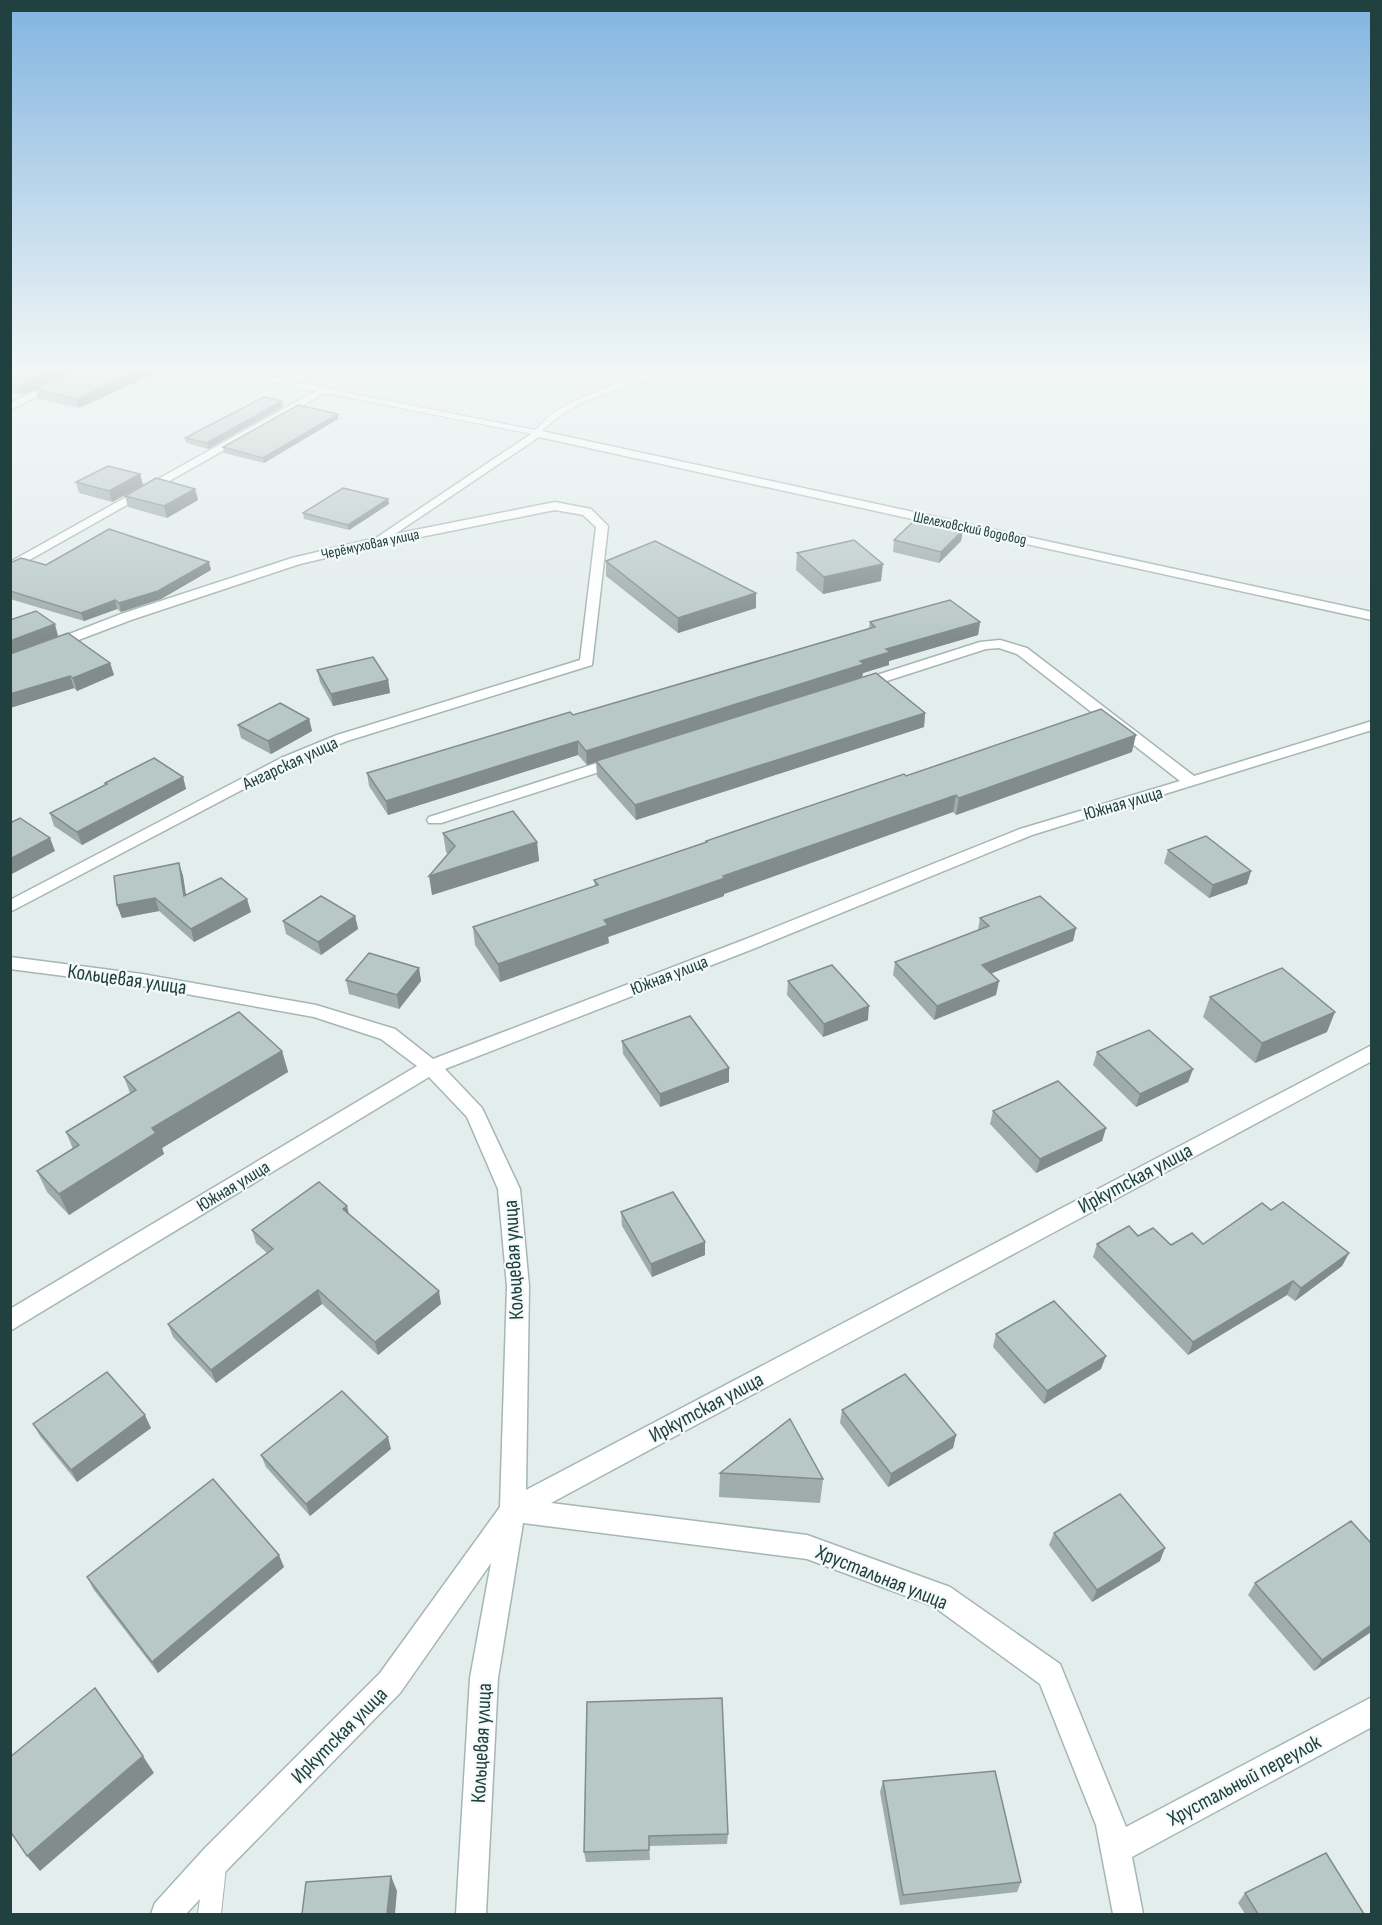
<svg xmlns="http://www.w3.org/2000/svg" width="1382" height="1925" viewBox="0 0 1382 1925" font-family="'Sofia Sans Condensed',sans-serif">
<style>
.lines{fill:none;stroke-linecap:round;stroke-linejoin:round}
.lane-casing{stroke:#a5b6b5;stroke-width:2}
.street-casing{stroke:#a5b6b5;stroke-width:3}
.lane{fill:#fff;fill-rule:evenodd}
.street{fill:#fff;fill-rule:evenodd}
.wall{fill:#9eacaa}
.shaded-wall{fill:#818c8b}
.building{fill:#b8c8c6;stroke:#818c8b;stroke-width:1.5}
.labels{text-anchor:middle;stroke-width:4.5;stroke-linejoin:round;paint-order:stroke}
.far-street-label{font-size:15px;fill:#214040;stroke:#f4faf8}
.street-label{font-size:18px;fill:#214040;stroke:#f4faf8}
.near-street-label{font-size:21px;fill:#214040;stroke:#f4faf8}
</style>
<rect width="100%" height="100%" fill="#e3edec"/>
<g class="lines">
<defs>
<g id="lane">
<path d="M211,368h13l62,12 31,-12h10l-32,14 240,48 16,-16 27,-15 32,-13 59,-18h11l-97,34 -26,16 -20,17 -252,-50z"/>
<path d="M215,1856l8,3 3,8 -5,47h-23l6,-47 3,-8z"/>
</g>
<g id="street">
<path d="M82,368h12l-84,42v-7z"/>
<path d="M321,388l5,3 -1,2 -315,178v-9z"/>
<path d="M537,430l835,182v8l-833,-183 -144,97 160,-32 36,7 17,17 -16,139 -245,76 -56,23 -281,148v-12l271,-142 56,-23 243,-75 16,-133 -13,-12 -28,-5 -179,36 -76,18 -169,56 -121,46v-9l111,-43 171,-56 84,-20z"/>
<path d="M1000,640l27,8 167,128 178,-55v9l-340,105 -274,112 -313,122 37,39 38,81 9,97 -3,204 846,-445v16l-821,442 256,32 143,52 110,77 66,163 246,-130v30l-240,130 11,57h-30l-17,-89 -56,-141 -107,-78 -126,-47 -284,-36 -25,155 -12,236h-30l14,-236 21,-115 -91,130 -173,177 -41,44h-35l4,-11 50,-55 175,-175 120,-166 7,-221 -9,-97 -31,-72 -38,-40 -419,254v-22l407,-243 -36,-27 -67,-22 -172,-31 -132,-17v-12l132,17 174,31 79,24 38,30 313,-120 274,-110 160,-48 -163,-127 -18,-6 -13,1 -121,39 -5,1 -7,-4 2,-3 125,-40z"/>
<path d="M619,756l8,5 -3,3 -183,59h-12l-2,-3 2,-3z"/>
</g>
</defs>
<!-- lane casing -->
<use href="#lane" class="lane-casing"/>
<!-- street casing -->
<use href="#street" class="street-casing"/>
<!-- lane -->
<use href="#lane" class="lane"/>
<!-- street -->
<use href="#street" class="street"/>
</g>
<!-- wall -->
<g class="wall">
<path d="M15,368h63l-56,27 -12,-3v-22z"/>
<path d="M79,368h76l1,5 -77,35 -41,-9 -3,-10z"/>
<path d="M282,401l1,6 -75,42 -22,-6 -1,-5z"/>
<path d="M338,419l-74,44 -40,-10 -1,-6z"/>
<path d="M140,474l3,11 -31,17 -33,-9 -3,-11z"/>
<path d="M195,489l3,11 -31,18 -39,-11 -3,-11z"/>
<path d="M388,499l1,5 -40,26 -45,-11 -1,-6z"/>
<path d="M963,530l-2,11 -22,22 -46,-11 1,-12z"/>
<path d="M797,553l84,28 -58,13 -27,-24z"/>
<path d="M606,561l150,32v15l-78,25 -72,-57z"/>
<path d="M10,563l36,2 165,5 -50,29 -40,13 -4,-3 -33,12 -74,-22z"/>
<path d="M10,620l48,16 -18,7 70,20 4,12 -37,16 -3,-3 -64,20z"/>
<path d="M870,622h110l-2,13 -89,26v4l-26,8 -1,4 63,36 -1,14 -288,93 -39,-44 -1,-14 -9,3 -9,-10 -190,60 -19,-29 -2,-13 206,-58 296,-87z"/>
<path d="M317,670l71,10 2,13 -57,13 -13,-24z"/>
<path d="M309,719l3,12 -41,23 -30,-16 -3,-13z"/>
<path d="M1132,752l-176,63 -3,-3 -229,82v2l-116,41 1,6 -109,39 -25,-37 -2,-18 122,-41 -1,-6 112,-38v-1l200,-65z"/>
<path d="M183,777l3,12 -104,56 -28,-19 -4,-13 56,-28 -1,-2z"/>
<path d="M443,833l94,9 2,19 -107,34 16,-40 -2,-3z"/>
<path d="M1168,850l83,21 -4,13 -38,14 -45,-35z"/>
<path d="M179,863l4,13 3,19 65,17 -57,30 -35,-31 -37,7 -5,-13z"/>
<path d="M355,916l3,13 -37,26 -35,-21 -3,-13z"/>
<path d="M980,918l96,10 -3,13 -82,32 5,22 -62,25 -41,-45 2,-13 83,-32z"/>
<path d="M419,968l2,13 -22,28 -50,-15 -3,-14z"/>
<path d="M788,981l80,39 -45,17 -36,-42z"/>
<path d="M1210,997l117,35 -72,31 -52,-46z"/>
<path d="M622,1041l107,41 -69,25 -37,-53z"/>
<path d="M282,1051l6,21 -126,76 2,6 -95,61 -22,-23 -10,-21 36,-22 -7,-17 64,-39 -6,-16z"/>
<path d="M1097,1052l96,17 -5,13 -52,25 -43,-42z"/>
<path d="M993,1111l113,17 -4,13 -66,32 -46,-49z"/>
<path d="M1271,1210l78,43 -7,13 -47,35 -8,-6 -99,60 -95,-98 4,-13 41,-8 33,9 32,-1z"/>
<path d="M621,1212l84,43 -53,22 -30,-51z"/>
<path d="M349,1214l92,90 -63,51 -56,-51 -106,79 -43,-46 -5,-13 99,-71 -11,-10 -4,-13z"/>
<path d="M996,1334l105,35 -57,35 -51,-57z"/>
<path d="M842,1410l114,25 -3,13 -65,39 -48,-64z"/>
<path d="M33,1424l118,4 -74,54 -37,-46z"/>
<path d="M391,1449l-81,67 -44,-49 -5,-12z"/>
<path d="M720,1473l103,6 -3,24 -101,-6z"/>
<path d="M1054,1533l106,28 -68,41 -43,-57z"/>
<path d="M284,1567l-126,106 -64,-83 -7,-13z"/>
<path d="M1255,1583l116,49 -57,39 -66,-76z"/>
<path d="M587,1702l141,132 -1,10 -78,2 1,14 -64,2 -2,-10z"/>
<path d="M883,1781l138,101 -4,10 -117,13 -20,-113z"/>
<path d="M1245,1893l119,21h-119l-7,-11z"/>
</g>
<!-- shaded-wall -->
<g class="shaded-wall">
<path d="M56,368h22l-56,27 -3,-9z"/>
<path d="M145,368h10l1,5 -77,35 -2,-9z"/>
<path d="M282,401l1,6 -75,42 -1,-6z"/>
<path d="M338,414v5l-74,44 -1,-5z"/>
<path d="M140,474l3,11 -31,17 -3,-11z"/>
<path d="M195,489l3,11 -31,18 -3,-12z"/>
<path d="M388,499l1,5 -40,26 -1,-5z"/>
<path d="M963,530l-2,11 -22,22 2,-11z"/>
<path d="M209,562l2,8 -50,29 -40,13 -2,-9z"/>
<path d="M883,564l-2,17 -58,13 1,-17z"/>
<path d="M756,593v15l-78,25v-15z"/>
<path d="M115,600l2,9 -33,12 -3,-8z"/>
<path d="M980,622l-2,13 -89,26v4l-26,8 -1,4 -275,88 -1,-14 274,-90 26,-12z"/>
<path d="M55,624l3,12 -48,18v-13z"/>
<path d="M110,663l4,12 -37,16 -4,-13z"/>
<path d="M70,676l4,12 -64,20v-14z"/>
<path d="M388,680l2,13 -57,13 -2,-12z"/>
<path d="M925,713l-1,14 -288,93 -1,-15z"/>
<path d="M309,719l3,12 -41,23 -3,-13z"/>
<path d="M1136,735l-4,17 -176,63 3,-17z"/>
<path d="M578,741v14l-190,60 -2,-14z"/>
<path d="M183,777l3,12 -104,56 -5,-13z"/>
<path d="M956,795l-3,17 -229,82v2l-116,41 1,6 -109,39 -2,-18 106,-44 119,-44z"/>
<path d="M50,838l5,13 -45,24v-16z"/>
<path d="M537,842l2,19 -107,34 -3,-19z"/>
<path d="M179,863l4,13 5,33 -4,-13z"/>
<path d="M1251,871l-4,13 -38,14 4,-13z"/>
<path d="M155,898l4,13 -37,7 -5,-13z"/>
<path d="M247,899l4,13 -57,30 -3,-13z"/>
<path d="M355,916l3,13 -37,26 -3,-13z"/>
<path d="M1076,928l-3,13 -93,37 2,-13z"/>
<path d="M419,968l2,13 -22,28 -2,-14z"/>
<path d="M999,981l-3,14 -62,25 3,-14z"/>
<path d="M869,1006l-1,14 -45,17 1,-13z"/>
<path d="M1335,1012l-8,20 -72,31 7,-20z"/>
<path d="M282,1051l6,21 -126,76 2,6 -95,61 -10,-21 93,-66z"/>
<path d="M729,1068v14l-69,25v-13z"/>
<path d="M1193,1069l-5,13 -52,25 4,-13z"/>
<path d="M1106,1128l-4,13 -66,32 4,-14z"/>
<path d="M347,1206l3,13 -7,-10z"/>
<path d="M705,1242v13l-53,22 -1,-13z"/>
<path d="M1349,1253l-7,13 -47,35 6,-13z"/>
<path d="M1293,1281l-6,14 -99,60 5,-13z"/>
<path d="M318,1290l4,14 -106,79 -5,-13z"/>
<path d="M439,1291l2,13 -63,51 -3,-13z"/>
<path d="M1106,1356l-5,13 -57,35 3,-13z"/>
<path d="M145,1415l6,13 -74,54 -6,-12z"/>
<path d="M956,1435l-3,13 -65,39 3,-13z"/>
<path d="M388,1437l3,12 -81,67 -4,-12z"/>
<path d="M1165,1548l-5,13 -68,41 5,-12z"/>
<path d="M279,1555l5,12 -126,106 -6,-11z"/>
<path d="M1371,1625v7l-57,39 8,-11z"/>
<path d="M143,1756l11,17 -114,98 -13,-15z"/>
<path d="M391,1876l6,15 -2,23h-8z"/>
</g>
<!-- building -->
<g class="building">
<path d="M15,368h41l-37,18 -9,-2v-14z"/>
<path d="M79,368h66l-68,31 -42,-10z"/>
<path d="M264,397l18,4 -75,42 -22,-5z"/>
<path d="M298,405l40,9 -75,44 -40,-11z"/>
<path d="M108,466l32,8 -31,17 -33,-9z"/>
<path d="M156,478l39,11 -31,17 -39,-10z"/>
<path d="M343,488l45,11 -40,26 -45,-12z"/>
<path d="M917,518l46,12 -22,22 -47,-12z"/>
<path d="M109,529l100,33 -51,29 -39,12 -4,-3 -34,13 -71,-22v-28l11,-5 25,7z"/>
<path d="M854,540l29,24 -59,13 -27,-24z"/>
<path d="M655,541l101,52 -78,25 -72,-57z"/>
<path d="M950,600l30,22 -94,27 4,3 -30,9 4,3 -278,87 -8,-10 -192,60 -19,-28 203,-61 3,3 302,-88 -5,-5z"/>
<path d="M36,611l19,13 -45,17v-21z"/>
<path d="M68,633l42,30 -37,15 -3,-2 -60,18v-40z"/>
<path d="M373,657l15,23 -57,14 -14,-24z"/>
<path d="M876,673l49,40 -290,92 -39,-44z"/>
<path d="M280,703l29,16 -41,22 -30,-16z"/>
<path d="M1101,709l35,26 -177,63 -3,-3 -233,81 2,2 -121,42 4,5 -110,39 -25,-37 125,-42 -4,-5 113,-38 -1,-1 198,-67 2,2z"/>
<path d="M154,758l29,19 -106,55 -27,-19 57,-29 -2,-1z"/>
<path d="M513,811l24,31 -108,34 26,-30 -12,-13z"/>
<path d="M20,818l30,20 -40,21v-36z"/>
<path d="M1206,836l45,35 -38,14 -45,-35z"/>
<path d="M179,863l5,33 37,-18 26,21 -56,30 -36,-31 -38,7 -3,-29z"/>
<path d="M321,896l34,20 -37,26 -35,-21z"/>
<path d="M1040,896l36,32 -94,37 17,16 -62,25 -42,-44 94,-36 -9,-8z"/>
<path d="M369,953l50,15 -22,27 -51,-15z"/>
<path d="M832,965l37,41 -45,18 -36,-43z"/>
<path d="M1282,968l53,44 -73,31 -52,-46z"/>
<path d="M239,1012l43,39 -130,77 4,5 -97,61 -22,-23 42,-26 -13,-13 70,-42 -12,-13z"/>
<path d="M690,1016l39,52 -69,26 -38,-53z"/>
<path d="M1149,1030l44,39 -53,25 -43,-42z"/>
<path d="M1058,1081l48,47 -66,31 -47,-48z"/>
<path d="M319,1182l28,24 -4,3 96,82 -64,51 -57,-52 -107,80 -43,-46 105,-75 -21,-19z"/>
<path d="M673,1192l32,50 -54,22 -30,-52z"/>
<path d="M1283,1202l66,51 -48,35 -8,-7 -100,61 -96,-98 32,-18 9,10 15,-8 18,17 21,-12 11,11 59,-41 9,7z"/>
<path d="M1054,1301l52,55 -59,35 -51,-57z"/>
<path d="M107,1372l38,43 -74,55 -38,-46z"/>
<path d="M905,1374l51,61 -65,39 -49,-64z"/>
<path d="M342,1391l46,46 -82,67 -45,-49z"/>
<path d="M790,1419l33,60 -103,-6z"/>
<path d="M213,1479l66,76 -127,107 -65,-85z"/>
<path d="M1120,1494l45,54 -68,42 -43,-57z"/>
<path d="M1351,1521l20,22v82l-49,35 -67,-77z"/>
<path d="M95,1688l48,68 -116,100 -17,-25v-74z"/>
<path d="M722,1698l6,136 -79,2v14l-65,2 3,-150z"/>
<path d="M995,1771l26,111 -118,13 -20,-114z"/>
<path d="M1326,1853l38,61h-106l-13,-21z"/>
<path d="M391,1876l-4,38h-85l4,-32z"/>
</g>
<!-- sky -->
<linearGradient id="sky" x2="0" y2="1"><stop stop-color="#81b4e0"/><stop offset="0.58" stop-color="#f2f7f6"/><stop offset="1" stop-color="#f2f7f6" stop-opacity="0"/></linearGradient>
<rect width="1382" height="637" fill="url(#sky)"/>
<g class="labels">
<!-- far-street labels -->
<g class="far-street-label">
<text transform="translate(970 528) rotate(12)" y="5">Шелеховский водовод</text>
<text transform="translate(370 544) rotate(-12)" y="5">Черёмуховая улица</text>
</g>
<!-- street labels -->
<g class="street-label">
<text transform="translate(290 763) rotate(-25)" y="6">Ангарская улица</text>
<text transform="translate(1123 803) rotate(-16)" y="6">Южная улица</text>
<text transform="translate(669 975) rotate(-21)" y="6">Южная улица</text>
<text transform="translate(233 1186) rotate(-31)" y="6">Южная улица</text>
</g>
<!-- near-street labels -->
<g class="near-street-label">
<text transform="translate(127 979) rotate(8)" y="7">Кольцевая улица</text>
<text transform="translate(1135 1178) rotate(-28)" y="7">Иркутская улица</text>
<text transform="translate(513 1260) rotate(-93)" y="7">Кольцевая улица</text>
<text transform="translate(706 1407) rotate(-28)" y="7">Иркутская улица</text>
<text transform="translate(882 1577) rotate(22)" y="7">Хрустальная улица</text>
<text transform="translate(339 1735) rotate(-45)" y="7">Иркутская улица</text>
<text transform="translate(481 1743) rotate(-87)" y="7">Кольцевая улица</text>
<text transform="translate(1244 1780) rotate(-28)" y="7">Хрустальный переулок</text>
</g>
</g>
<!-- border -->
<rect width="1382" height="1925" fill="none" stroke="#214040" stroke-width="24"/>
</svg>
